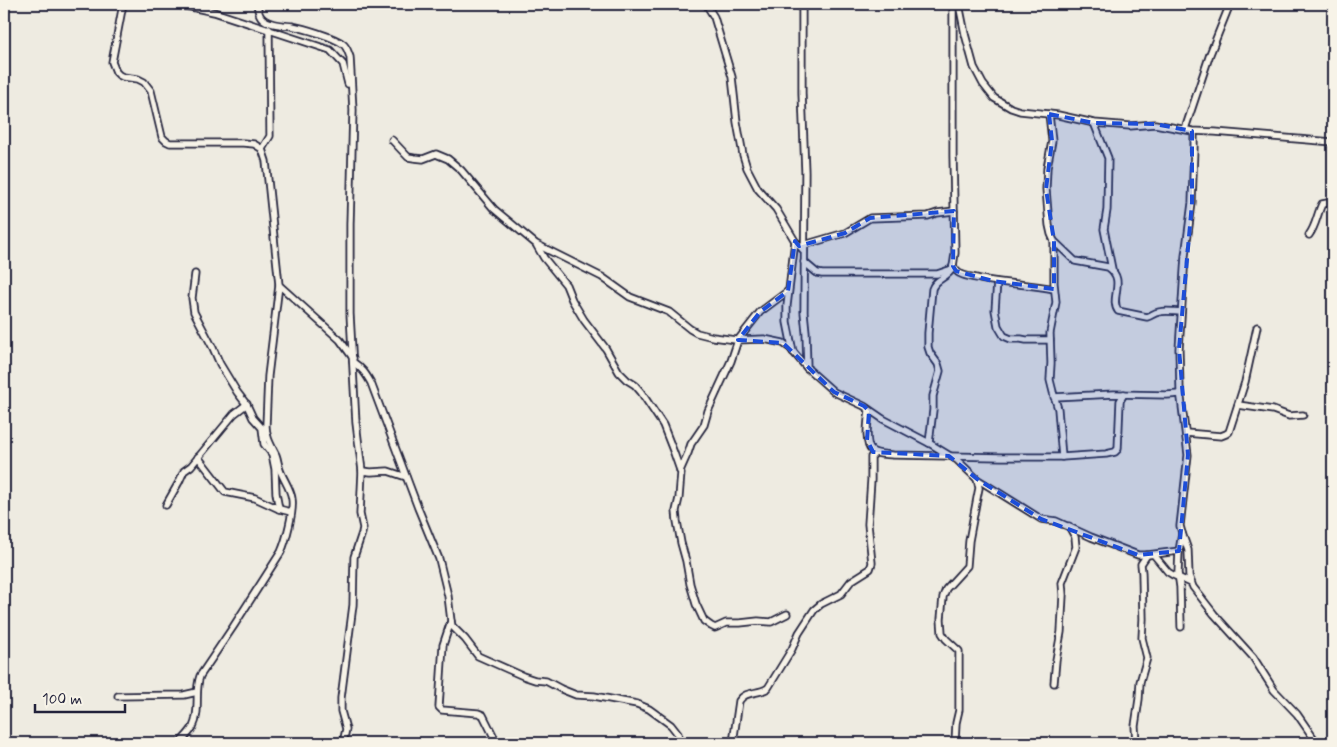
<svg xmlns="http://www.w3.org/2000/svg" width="1337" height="747" viewBox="0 0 1337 747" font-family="Mynerve,sans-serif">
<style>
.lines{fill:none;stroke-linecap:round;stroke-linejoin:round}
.minor-casing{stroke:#22223b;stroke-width:9}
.minor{stroke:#f7f3e8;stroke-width:5.5}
.marked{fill:#1d4ed8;fill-opacity:0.2;stroke:#1d4ed8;stroke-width:4;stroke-dasharray:10 6;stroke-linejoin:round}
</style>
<rect width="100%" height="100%" fill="#eeebe1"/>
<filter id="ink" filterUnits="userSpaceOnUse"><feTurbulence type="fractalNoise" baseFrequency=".02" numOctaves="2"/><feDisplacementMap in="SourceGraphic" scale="10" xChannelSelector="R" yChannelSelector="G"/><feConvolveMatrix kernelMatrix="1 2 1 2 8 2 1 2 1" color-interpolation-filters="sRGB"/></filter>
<g filter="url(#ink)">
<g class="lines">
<defs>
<g id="minor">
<path d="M123,4l-11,58 4,10 3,3 4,2 15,2 6,3 7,9 11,46 4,4 4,2h73l11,1 8,5 4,12 13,124 61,55 13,18"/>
<path d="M169,4l22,3 23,5 116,38 13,14 5,20"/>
<path d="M257,4c1,5 1,10 5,14 7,7 20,7 30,8 11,2 42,11 51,18 4,3 5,8 7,13l3,53 -3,114v90l6,109 6,48 -2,43 3,14 -1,5 -8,24 -1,48 -12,93v13l5,18 -3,14"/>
<path d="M706,4l8,13 18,60 5,45 6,33 4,13 11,21 18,20 19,32 9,10"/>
<path d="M802,4v89l3,79 -1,140 2,20 1,36"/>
<path d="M959,4l6,30 9,33 9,17 11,14 17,10 9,3 38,4 36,8 36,3 25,-2 37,7 23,1 118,10"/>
<path d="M1049,114l3,27 -5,27 -1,21 3,36 2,9 3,7 21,20 33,6c19,13 1,31 10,44l29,6c5,-1 6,-4 12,-5 7,-2 15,0 22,0"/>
<path d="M1094,123l14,35 -1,52 -3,19 8,40"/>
<path d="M1185,129l25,-75 20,-50"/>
<path d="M1192,131l2,4v13l-2,55 -7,53 -6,93 1,41 8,65 -8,71 2,7 6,17 1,26 4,11 21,27 39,43 21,33 23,24 20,29"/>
<path d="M392,140l16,17 6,1 9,1 13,-5 12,5 13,11 33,39 42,35 66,33 28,20 39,15 21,17 7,4 16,4 23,3 28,-1 19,4 7,5 17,20 27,24 30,14 19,13 46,24 28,17 20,19 64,40 15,2 35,16 47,18h9l32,-4"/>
<path d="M262,149l8,-13 -1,-107"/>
<path d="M1309,235c7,-9 8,-21 13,-31l11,-2"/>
<path d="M1054,241v42l2,19 -6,31 1,30 -1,17 3,12 5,17 4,48"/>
<path d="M804,245l41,-12 25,-15 58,-2 9,-3 17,-2"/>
<path d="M537,246l7,12 22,27 6,15 12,20 22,29 13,23 8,8 8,5 6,7 22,33 11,28 7,20 -2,25 -3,13 1,10 4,22 5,18 4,23 6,20 8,17 7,5 4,2 11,-5h14l18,-2 13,1 16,-8"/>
<path d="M804,262l13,11 5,1h115l12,-4"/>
<path d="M953,266c2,3 4,7 8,8 6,3 13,3 19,5 25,5 50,5 74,10"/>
<path d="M195,274l-3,24 2,14 19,36 7,16 17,28 10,13 6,13 9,10 2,16 8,10 3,15 1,24 3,16"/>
<path d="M997,282l-2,28 3,16 6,10 7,3h10l5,1h24"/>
<path d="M793,352l-6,-30v-16l8,-65"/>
<path d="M353,362c9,6 13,12 18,21l47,125 21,51 9,37 3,25 1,5 13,13 13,17 45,20 12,4 11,1 15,8 15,6 18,1 43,8 12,5 22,16 7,9 2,9"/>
<path d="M1054,397l60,-3 53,1 13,-1"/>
<path d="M1238,405l35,5 16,6 14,-1"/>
<path d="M869,411c-1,9 -5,34 3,40 5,4 15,3 21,4l108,2h61l44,-3 9,-2 3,-3 2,-48 4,-7"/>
<path d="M1186,433l35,3 5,-2 3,-2 16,-50 12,-55"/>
<path d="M929,443l4,-33v-14l7,-25 -2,-7 -8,-11 -2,-6v-14l4,-44c3,-10 15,-11 20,-20 2,-5 2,-11 3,-16l-2,-97v-152"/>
<path d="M198,457l27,35 30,6 24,11 12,3"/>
<path d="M362,471l9,1 17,-1 18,6"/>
<path d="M680,471l8,-18 3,-9 13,-19 4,-14 23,-50 7,-21 22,-28 28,-21"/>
<path d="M166,505l13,-23 5,-11 7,-5 43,-52 13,-10"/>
<path d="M1154,555l14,17 5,3 18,8"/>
<path d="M451,621l-8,24 -4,62 3,3 36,3 5,2 14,28"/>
<path d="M1181,627l-1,-40 -2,-14 1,-22 3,-18"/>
<path d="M1054,683l2,-23 5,-28 2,-37 -1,-12 14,-36 -1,-10 -6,-11"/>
<path d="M118,696l66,-1 13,-3"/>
<path d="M180,743c4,-5 9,-9 13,-16 8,-16 1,-35 7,-51l33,-49 48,-75c5,-11 13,-41 11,-53 -1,-10 -9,-20 -12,-29 -2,-5 -2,-10 -4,-15 -5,-10 -10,-18 -10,-29l2,-50 11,-91"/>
<path d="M733,743l6,-42c7,-11 19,-6 29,-13l24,-39 7,-16 15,-23 7,-6 20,-10 10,-13 19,-12 2,-6 -4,-39 3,-44v-23l4,-4"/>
<path d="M955,743l1,-20 3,-13v-59l-13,-12 -4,-6 -1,-14 2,-22 3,-8 21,-23 2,-25 8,-43 2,-10 -2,-9"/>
<path d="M1136,743l-1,-17 4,-27 1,-17 7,-24 -5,-20 1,-19 -1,-46 -1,-9 6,-9"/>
</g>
</defs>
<!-- minor casing -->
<use href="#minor" class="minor-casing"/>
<!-- minor -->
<use href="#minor" class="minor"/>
</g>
</g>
<!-- marked area -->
<path class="marked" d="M1049,114l45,9 61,1 37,7v72l-13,146 9,106 -9,96 -41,4 -97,-36 -64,-40 -28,-23 -76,-4 -6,-12 2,-29 -5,-5 -30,-14 -51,-49 -45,-3 22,-28 28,-21 7,-50 4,5 46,-13 25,-15 84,-7 -1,55 3,5 37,10 61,8v-48l-8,-52 6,-48z"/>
<!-- margin -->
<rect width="1337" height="747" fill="none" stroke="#f7f3e8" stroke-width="20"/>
<rect x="10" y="10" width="1317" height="727" fill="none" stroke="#22223b" stroke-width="2" filter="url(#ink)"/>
<!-- scale -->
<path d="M35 704v8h90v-8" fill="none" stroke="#22223b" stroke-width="2.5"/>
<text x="42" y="704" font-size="15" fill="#22223b" stroke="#f7f3e8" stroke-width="4" paint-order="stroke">100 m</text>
</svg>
